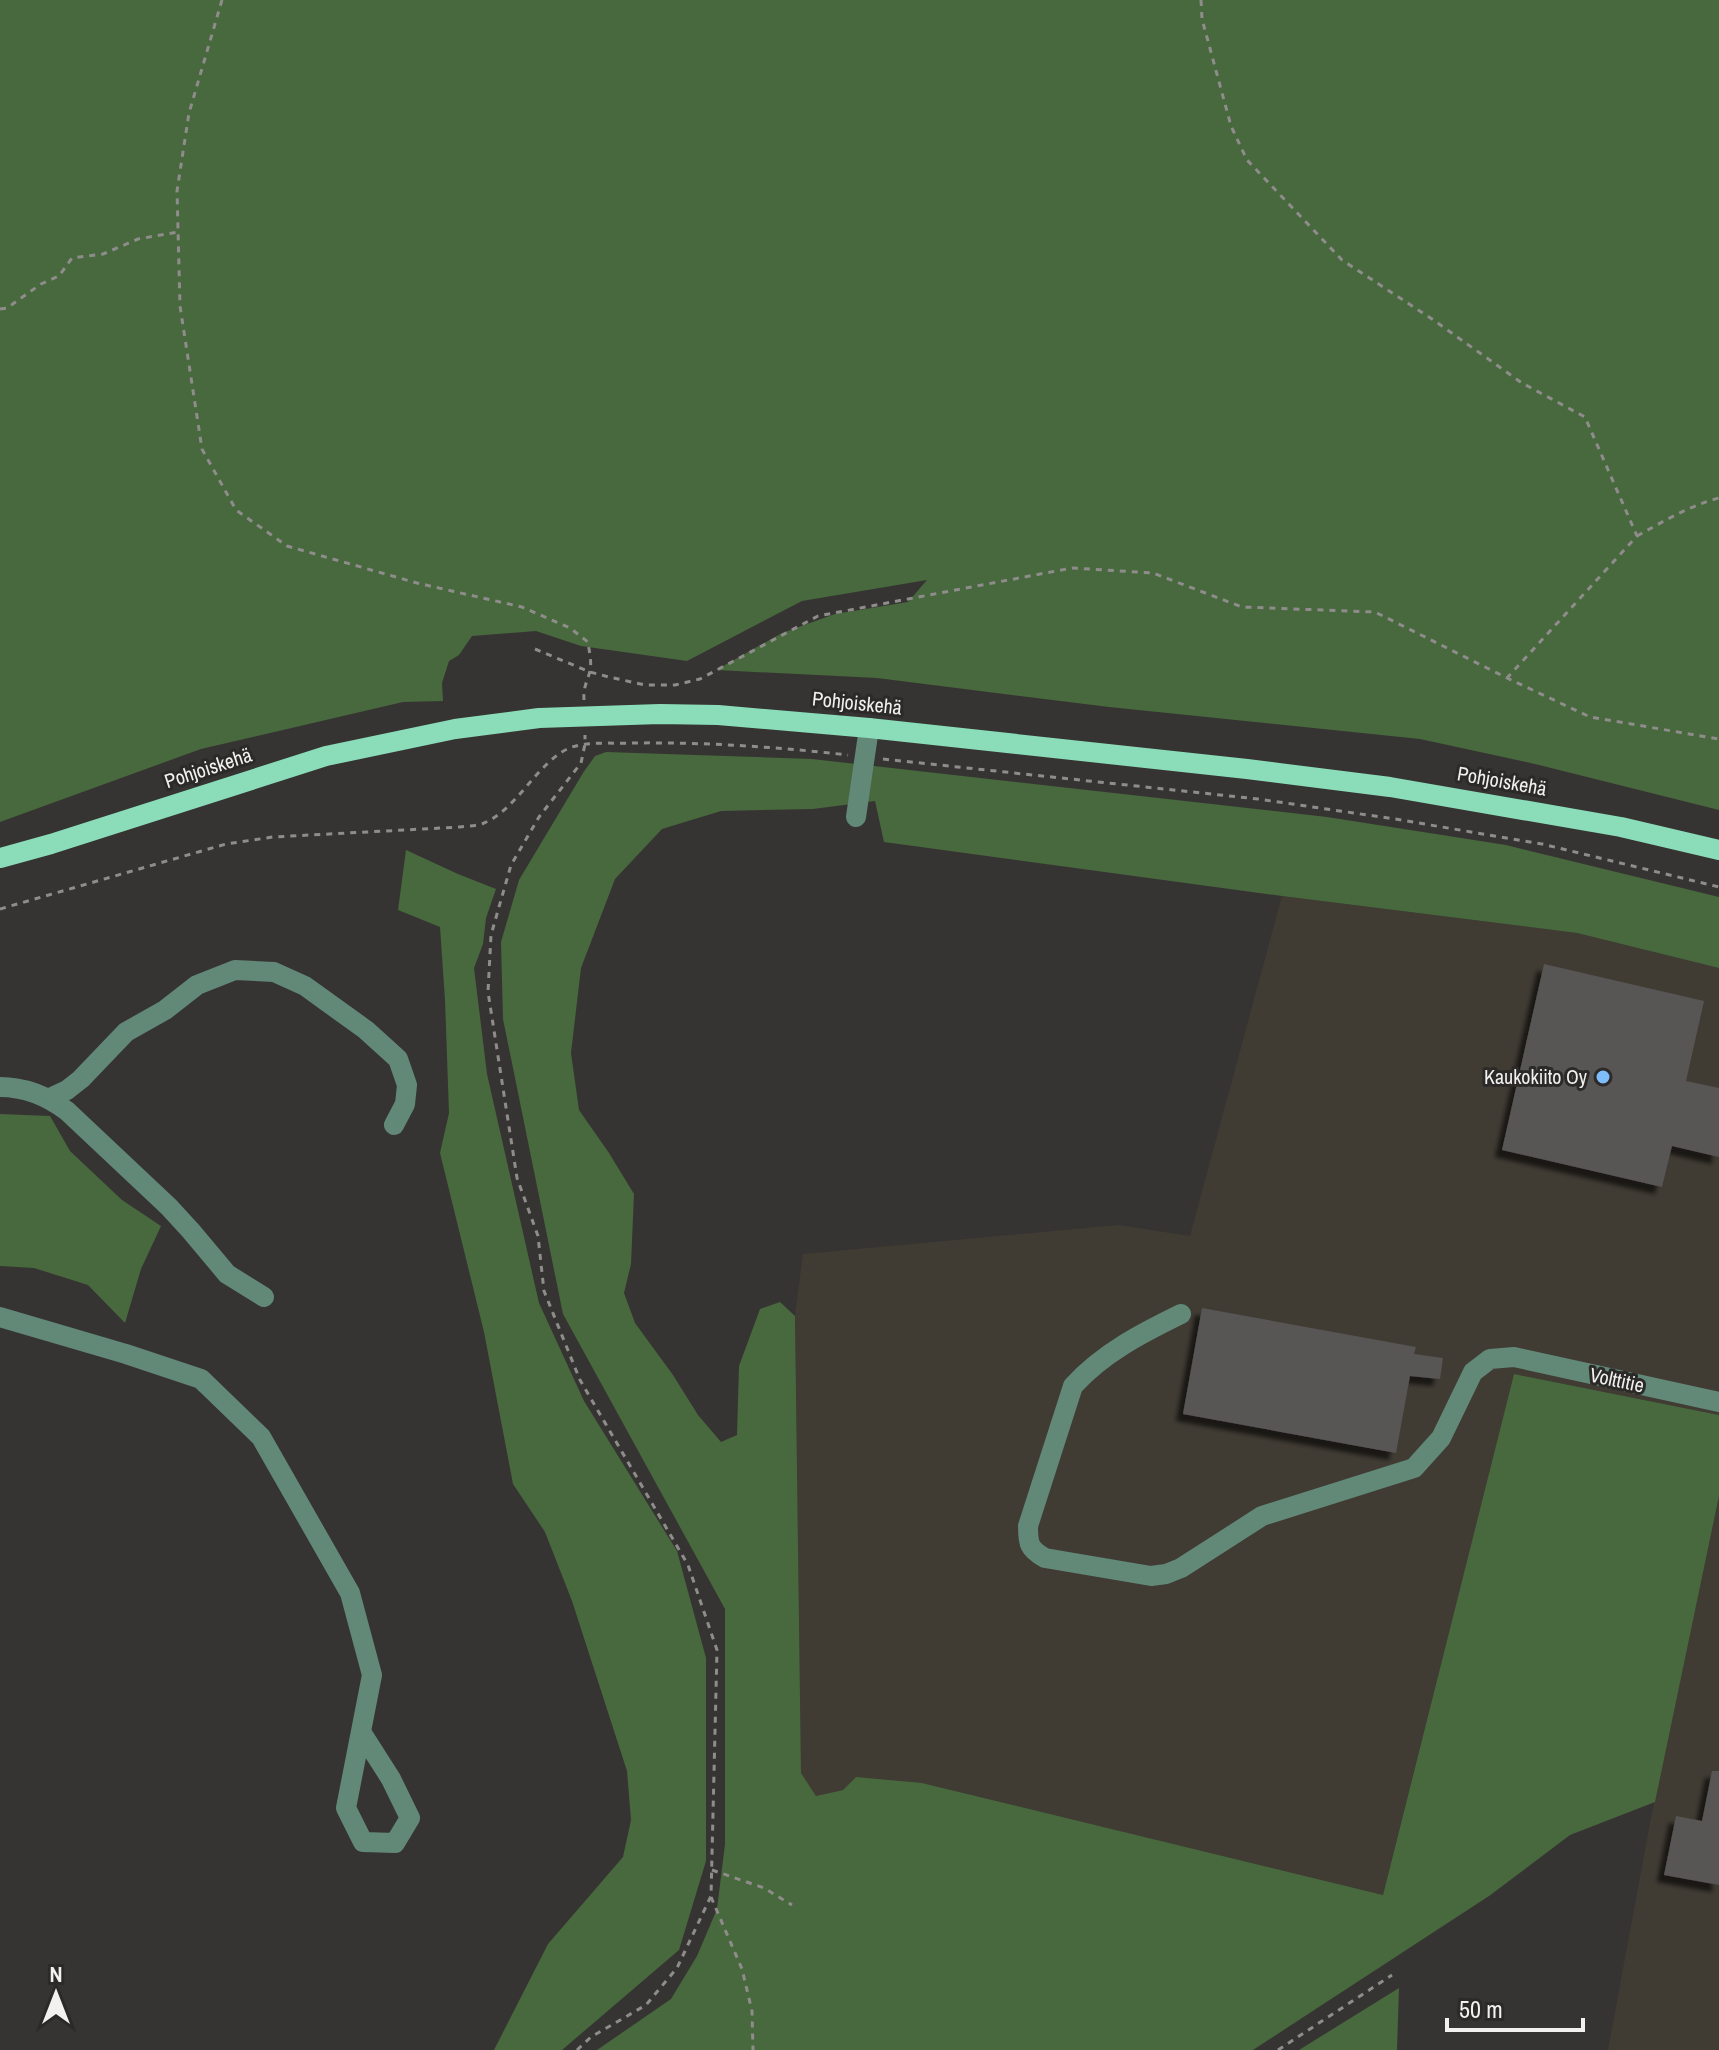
<svg xmlns="http://www.w3.org/2000/svg" width="1719" height="2050" viewBox="0 0 1719 2050" font-family="'Archivo Narrow',sans-serif">
<style>
.built{fill:#403b33}
.green{fill:#48683e}
.building{fill:#585455;filter:url(#shadow)}
.lines{fill:none;stroke-linecap:round;stroke-linejoin:round}
.path{stroke:#8f8d8b;stroke-width:3;stroke-dasharray:6 6;stroke-linecap:butt}
.minor{stroke:#628978;stroke-width:20}
.major{stroke:#8bddba;stroke-width:20}
.poi-dot{fill:#7fbdfa;stroke:#2c2a28;stroke-width:3}
.labels{text-anchor:middle;stroke-width:6;stroke-linejoin:round;paint-order:stroke}
.street-label{font-size:20px;fill:#f2f1ef;stroke:#2c2a28}
.poi-label{font-size:20px;fill:#f2f1ef;stroke:#2c2a28;text-anchor:end}
</style>
<defs>
<filter id="shadow"><feDropShadow dx="-7" dy="7" stdDeviation="2" flood-color="#0009"/></filter>
</defs>
<rect width="100%" height="100%" fill="#363432"/>
<!-- built -->
<g class="built">
<path d="M1282,896l295,37 142,35v447l-205,-41 -131,521 -461,-112 -79,7 -27,6 -15,-23 -6,-457 8,-62 316,-29 71,11z"/>
<path d="M1719,1496v554h-111l43,-232z"/>
</g>
<!-- green -->
<g class="green">
<path d="M0,0h1719v810l-184,-46 -115,-25 -311,-32 -232,-29 -161,-8 66,-37 53,-19 73,-12 19,-22 -125,21 -115,60 -106,-15 -45,-15 -64,5 -13,19 -10,6 -7,22 1,18 -40,1 -202,47 -201,73z"/>
<path d="M606,752l206,7 515,58 179,28 213,52v71l-142,-35 -295,-37 -398,-54 -9,-41 -62,8 -92,2 -59,18 -47,50 -34,89 -10,85 8,57 30,43 25,41 -3,70 -7,29 11,30 38,52 25,40 23,27 16,-7 2,-69 21,-57 20,-7 15,14 6,457 15,23 27,-6 13,-13 66,6 461,112 131,-521 205,41v81l-64,306 -85,33 -81,61 -236,154h-656l74,-51 26,-43 20,-47 8,-65v-235l-162,-295 -60,-295 -2,-77 18,-62 64,-107 12,-17z"/>
<path d="M406,850l52,24 38,15 -10,29 -3,26 -9,24 13,106 52,229 45,98 93,150 29,107v203l-27,89 -117,100h-68l54,-106 75,-87 8,-37 -4,-49 -55,-170 -27,-69 -32,-48 -29,-152 -44,-179 9,-40 -4,-113 -5,-73 -42,-17z"/>
<path d="M0,1114l50,2 20,35 52,49 39,26 -20,43 -16,54 -37,-38 -54,-17 -34,-2z"/>
<path d="M1399,1988l-2,62h-98z"/>
</g>
<!-- building -->
<g class="building">
<path d="M1544,964l160,37 -18,80 33,7v69l-47,-11 -10,41 -160,-37z"/>
<path d="M1202,1308l214,39 -2,7 29,4 -3,21 -30,-3 -14,77 -213,-39z"/>
<path d="M1712,1771h7v114l-55,-10 12,-59 26,5z"/>
</g>
<g class="lines">
<!-- path -->
<g class="path">
<path d="M222,0l-33,113 -12,78 3,115 22,143 34,61 51,36 130,37 105,24 48,21 18,14c1,9 4,19 2,29 -3,11 -7,17 -6,29"/>
<path d="M1201,0l1,19 29,107 16,34 95,100 90,59 90,64 63,34 52,119 -130,142"/>
<path d="M0,309l7,-1 34,-24 18,-8 13,-18 31,-4 35,-15 40,-7"/>
<path d="M1637,536c27,-15 52,-30 82,-38"/>
<path d="M535,649l55,23 19,5 36,8h30l25,-6 118,-63 254,-48 81,5 89,34 133,5 132,66 83,39 129,22"/>
<path d="M883,759l375,40 137,20 147,25 177,43"/>
<path d="M0,909l226,-65 47,-7 187,-10c8,-1 17,-1 24,-4 34,-14 55,-64 88,-76 19,-6 42,-3 61,-4 72,-1 144,4 215,12"/>
<path d="M712,1870l52,18 28,17"/>
<path d="M711,1897l31,72 10,42 1,39"/>
<path d="M577,2050l14,-13 55,-32 31,-37 34,-72 6,-246 -29,-85 -108,-185 -36,-89 -6,-55 -21,-58 -29,-186 3,-57 20,-70 28,-48 42,-54 4,-19v-9"/>
<path d="M1278,2050l114,-75"/>
</g>
<!-- minor -->
<g class="minor">
<path d="M856,817l13,-89"/>
<path d="M0,1087c26,0 47,9 67,24l102,96 22,24 36,43 37,23"/>
<path d="M50,1098l17,-8 14,-11 45,-47 39,-22 32,-25 38,-15 39,2 31,14 61,44 32,29 9,26 -2,19 -11,21"/>
<path d="M1181,1314c-39,19 -78,39 -108,72l-45,140c0,18 1,23 17,32l106,18 15,-2 15,-6 81,-52 152,-48 27,-30 32,-66 17,-13 24,-2 205,45"/>
<path d="M0,1317l126,37 75,25 60,58 89,156 22,82 -26,133 17,34 32,1 15,-25 -19,-39 -30,-47"/>
</g>
<!-- major -->
<path class="major" d="M0,858l51,-14 275,-88 129,-27 84,-11 121,-4 58,1 151,13 378,41 143,18 231,40 98,23"/>
</g>
<!-- markers -->
<circle class="poi-dot" cx="1603" cy="1077" r="8"/>
<g class="labels">
<!-- street labels -->
<g class="street-label">
<text transform="translate(857 703) rotate(6)" y="7">Pohjoiskehä</text>
<text transform="translate(208 768) rotate(-18)" y="7">Pohjoiskehä</text>
<text transform="translate(1502 781) rotate(10)" y="7">Pohjoiskehä</text>
<text transform="translate(1617 1380) rotate(12)" y="7">Volttitie</text>
</g>
<!-- poi labels -->
<g class="poi-label">
<text x="1587" y="1084">Kaukokiito Oy</text>
</g>
</g>
<!-- north arrow -->
<g transform="translate(56 1994)" stroke="#2c2a28" stroke-width="6" paint-order="stroke">
<path d="M0-6L14 30L0 20L-14 30Z" fill="#f2f1ef"/>
<text y="-12" font-size="22" font-weight="bold" text-anchor="middle" fill="#f2f1ef">N</text>
</g>
<!-- scale -->
<path d="M1447 2018v12h136v-12" fill="none" stroke="#f2f1ef" stroke-width="4"/>
<text x="1459" y="2018" font-size="24" fill="#f2f1ef" stroke="#2c2a28" stroke-width="6" paint-order="stroke">50 m</text>
</svg>
